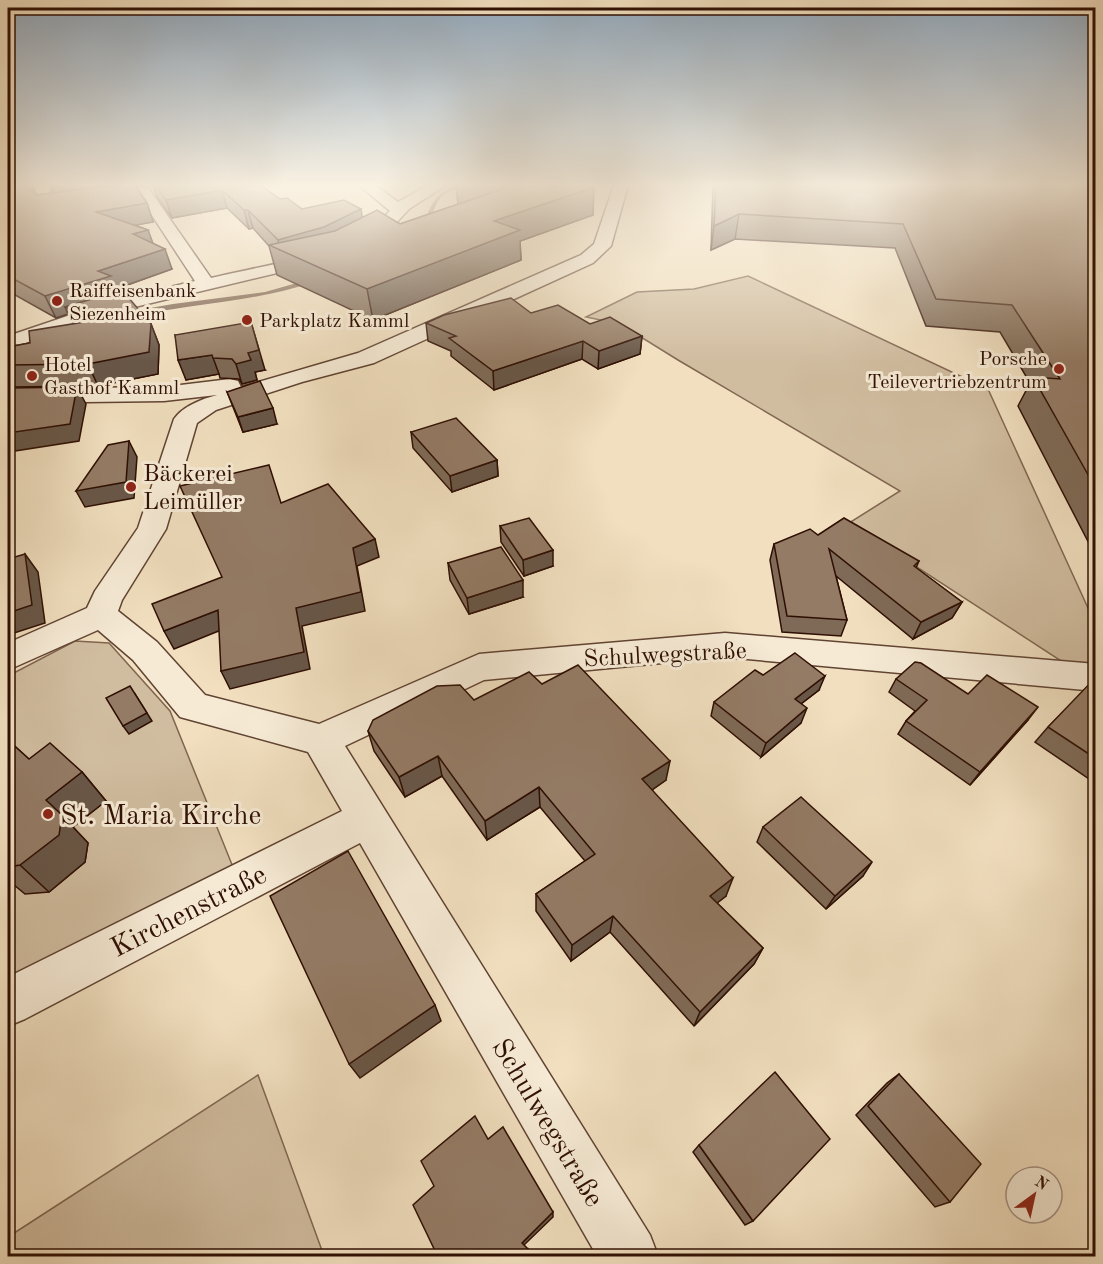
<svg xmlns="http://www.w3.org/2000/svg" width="1103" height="1264" viewBox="0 0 1103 1264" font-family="'Old Standard TT',serif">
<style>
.green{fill:#d0bc9f;stroke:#806651;stroke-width:1.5}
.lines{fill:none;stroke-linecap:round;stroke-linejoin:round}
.stream{fill:#7c614d;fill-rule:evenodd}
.minor-casing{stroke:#604332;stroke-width:3}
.minor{fill:#f6ead5;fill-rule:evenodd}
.wall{fill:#7f6a57;stroke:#2f0f03;stroke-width:1.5}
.shaded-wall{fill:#685647;stroke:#2f0f03;stroke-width:1.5}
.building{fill:#947b65;stroke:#2f0f03;stroke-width:1.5}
.poi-dot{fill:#8f2418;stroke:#f6ead5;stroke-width:2}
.labels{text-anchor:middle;stroke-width:6;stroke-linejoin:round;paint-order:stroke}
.far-poi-label{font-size:20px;fill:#2f0f03;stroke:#f6ead5;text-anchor:start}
.poi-label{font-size:24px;fill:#2f0f03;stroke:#f6ead5;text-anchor:start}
.street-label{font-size:24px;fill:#2f0f03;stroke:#f6ead5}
.near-poi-label{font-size:28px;fill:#2f0f03;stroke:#f6ead5;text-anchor:start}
.near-street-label{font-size:28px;fill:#2f0f03;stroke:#f6ead5}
</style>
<rect width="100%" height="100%" fill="#f1dfbf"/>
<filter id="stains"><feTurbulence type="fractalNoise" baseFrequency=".00333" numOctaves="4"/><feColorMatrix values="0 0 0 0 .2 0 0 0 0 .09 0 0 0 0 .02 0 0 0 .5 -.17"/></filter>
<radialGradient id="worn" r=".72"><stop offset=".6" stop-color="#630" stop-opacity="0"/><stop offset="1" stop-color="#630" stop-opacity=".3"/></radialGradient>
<!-- green -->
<g class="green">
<path d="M748,276l240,113 100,219 7,4v71l-246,-160 51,-32 -222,-131 -58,-36 -34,-7 51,-25 57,-3z"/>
<path d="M75,641l34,2 61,68 65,161 -227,105v-301z"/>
<path d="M258,1075l66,181h-316v-19z"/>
</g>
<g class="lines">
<!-- stream -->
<g class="stream">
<path d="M457,185h5c-8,5 -18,7 -24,16 -4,7 -5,15 -10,22h-4c7,-19 12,-30 33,-38z"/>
<path d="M311,279l3,2 -1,1c-60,21 -124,21 -186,36l-3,-2 26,-8 23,-4 92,-12z"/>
</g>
<defs>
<g id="minor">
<path d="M35,185h14l4,15 91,-12 5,1 62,89c61,-15 133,-21 179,-67l-31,-26h16l23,17 31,-17h17l-37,24 -23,25 -46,24 -218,52 -114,39v-13l101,-34 86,-21 -55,-84 -94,14 -8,-5z"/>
<path d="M614,185h14l-17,61 -18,17 -219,100 -72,19 -86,28 -19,13 -31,106 -44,71 -4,11 39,31 48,53 114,29 160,-70 246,-21 371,31v27l-371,-34 -241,23 -139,66 305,489 8,21h-61l-237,-413 -335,176 -17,7v-49l334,-166 -34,-59 -128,-35 -47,-57 -35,-30 -90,40v-27l79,-35 8,-17 43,-63 36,-109c9,-13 28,-20 43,-24l-53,6 -156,2v-14l156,-2 66,-8 8,2 3,6 117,-34 223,-98 13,-11z"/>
</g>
</defs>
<!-- minor casing -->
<use href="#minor" class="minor-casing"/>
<!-- minor -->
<use href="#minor" class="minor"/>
</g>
<!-- wall -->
<g class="wall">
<path d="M8,185h25l1,7 4,3 15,-2 -4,-8h99l-12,1 11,17 6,19 -18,3 13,5 5,14 19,25 -56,20 1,2 34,33 8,21 -1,29 -60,12 -90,1v-40l22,-4 43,-19 -5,-10 -12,4 -48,-27z"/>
<path d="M153,185h107l20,14 22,10 98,15 58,-20 -2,-19h137v30l-73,26 1,19 -148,60 -96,-45 -8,-29 -16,-18 -4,1 -22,-21 -55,10 -15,-21z"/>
<path d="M713,185h382v370l-77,-149 12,-23 -30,-51 -74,-6 -31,-78 -160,-9 -24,11z"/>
<path d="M531,313l59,11 52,12 -2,18 -42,15 -16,-10 -88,31 -43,-34v-5l-23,-10 -2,-18z"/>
<path d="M175,335l90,35 -10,2 2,8 -15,4 -3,-5 -19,-1 -1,-4 -33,6z"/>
<path d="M227,392l50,32 -34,8z"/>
<path d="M411,432l86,28 1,16 -46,16 -39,-44z"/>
<path d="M500,526l53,40 -29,10 -23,-34z"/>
<path d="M818,535l101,26 -3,7 46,34 -10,16 -39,21 -77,-63 11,44 -6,16 -59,-4 -12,-72 4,-16z"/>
<path d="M448,563l75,34 -54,17 -19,-34z"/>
<path d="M763,675l56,15 -18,14v19l-40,34 -50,-41 3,-14z"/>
<path d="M896,679l72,15 60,26 -58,65 -72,-51 8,-13 9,-10 -26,-19z"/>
<path d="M1095,679v104l-60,-41 13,-15z"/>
<path d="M542,684l124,96 -14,10 74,106 -9,7 46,45 -9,16 -60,62 -84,-94 -39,29 -35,-50v-17l49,-33 -45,-54 -53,33 -45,-64 -37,21 -31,-46 -6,-20 106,-31z"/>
<path d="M8,740l21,19 53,13 24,29 -33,26 15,16 -3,19 -36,30 -24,2 -17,-14z"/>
<path d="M763,827l100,49 -37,33 -69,-67z"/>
<path d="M899,1074l51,128 -15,5 -79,-92 31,-32z"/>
<path d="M699,1145l54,76 -8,4 -52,-73z"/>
</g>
<!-- shaded-wall -->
<g class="shaded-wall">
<path d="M27,185h6l3,21 -9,-18z"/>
<path d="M49,185h99l-93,13z"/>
<path d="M594,187l-1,28 -73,26 1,19 -148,60 -6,-31 127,-68z"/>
<path d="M222,190l5,18 -55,10 -6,-18z"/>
<path d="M147,203l6,19 -49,9 -8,-19z"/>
<path d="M361,209l3,19 -84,22 -2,-10z"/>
<path d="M244,210h4l5,18 -4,1z"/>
<path d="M739,214l-4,25 -24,11 3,-24z"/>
<path d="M148,230l7,19 -22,-15z"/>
<path d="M165,249l7,20 -56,20 4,8 -55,10 3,7 -12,4 -11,-22 53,-25z"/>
<path d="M251,322l14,48 -10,2 2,8 -15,4 -6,-20 12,-11z"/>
<path d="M151,324l8,21 -1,29 -60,12 -10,-22z"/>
<path d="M642,336l-2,18 -42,15 1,-18z"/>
<path d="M583,341l-1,18 -88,31 -1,-19z"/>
<path d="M212,355l7,19 -33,6 -8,-20z"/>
<path d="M77,387l9,17 -7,37 -71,11v-19z"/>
<path d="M273,408l4,16 -34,8 -5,-15z"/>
<path d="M129,441l8,16 -3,41 -49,9 -9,-16z"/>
<path d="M497,460l1,16 -46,16 -2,-16z"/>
<path d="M375,539l4,18 -22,9 8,45 -63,15 8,43 -80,20 -9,-18 75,-63 57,-60z"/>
<path d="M553,550v16l-29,10 -1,-16z"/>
<path d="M25,554l13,18 7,51 -37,12v-22z"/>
<path d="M523,580v17l-54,17 -2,-16z"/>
<path d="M962,602l-10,16 -39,21 8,-17z"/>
<path d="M218,610l8,18 -52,21 -10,-18z"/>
<path d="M825,676l-6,14 -30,23 6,-14z"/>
<path d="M135,694l17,27 -23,13 -6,-8z"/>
<path d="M1038,707l-10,13 -58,65 10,-13z"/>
<path d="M807,708l-6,15 -40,34 5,-14z"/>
<path d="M438,756l4,20 -37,21 -6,-20z"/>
<path d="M670,761l-4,19 -27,19 3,-20z"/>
<path d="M82,772l24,29 -33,26 15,16 -3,19 -36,30 -29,-27 26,-65z"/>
<path d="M539,787l1,20 -53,33 -2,-19z"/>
<path d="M872,862l-9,14 -37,33 9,-13z"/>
<path d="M733,878l-7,18 -22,17 6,-17z"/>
<path d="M613,916l-3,16 -39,29 1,-16z"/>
<path d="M763,948l-9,16 -60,62 6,-14z"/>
<path d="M435,1005l6,16 -81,57 -11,-14z"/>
<path d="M553,1212v5l-30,29 -1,-3z"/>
<path d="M528,1249l1,4 -4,4h-5z"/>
</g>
<!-- building -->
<g class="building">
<path d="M8,185h19v3l11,7 73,-10h23l13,18 -51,9 52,18 -15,4 32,15 -67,22 13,5 -66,20 -37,-20z"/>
<path d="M155,185h105l20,14 7,-1 15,11 42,-9 17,9 -37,18 -46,13 -30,-30h-4l-22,-20 -56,10z"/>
<path d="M496,185h97l1,2 -100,34 26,9 -153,59 -98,-44 66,-14 42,-21 23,14 109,-37z"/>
<path d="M716,185h379v302l-62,-110 27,2 -48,-74 -76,-6 -33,-75 -164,-10 -25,12z"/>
<path d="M122,290l29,34 -2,28 -61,12 -80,1v-18l22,-4 -1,-12 61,-10 -25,-14z"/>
<path d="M511,298l20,15 27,-8 32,19 20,-7 32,19 -43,15 -16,-10 -90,30 -44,-33 7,-2 -30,-13 18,-8z"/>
<path d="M251,322l8,28 -11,3 3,7 -15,4 -4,-5 -19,-1 -1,-3 -34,5 -3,-25z"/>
<path d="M260,381l13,27 -35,9 -11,-25z"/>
<path d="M77,387l-7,37 -62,9v-45z"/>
<path d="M456,418l41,42 -47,16 -39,-44z"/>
<path d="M129,441l-3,41 -50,9 32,-46z"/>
<path d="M269,465l12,38 47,-19 47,55 -22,9 8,44 -65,16 8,44 -83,19 -3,-61 -54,21 -12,-27 70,-27 -42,-91z"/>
<path d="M529,518l24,32 -30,10 -23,-34z"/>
<path d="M844,518l75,43 -5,5 48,36 -41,20 -92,-73 18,71 -60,-4 -13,-72 36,-15 8,6z"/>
<path d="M501,547l22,33 -56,18 -19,-35z"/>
<path d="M25,554l7,51 -24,8v-54z"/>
<path d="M795,653l30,23 -30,23 12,9 -41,35 -52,-41 41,-32 8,5z"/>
<path d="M915,662l6,1 47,31 19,-19 51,32 -58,65 -74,-51 21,-21 -31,-21z"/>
<path d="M578,665l92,96 -28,18 91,99 -23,18 53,52 -63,64 -87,-96 -41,29 -36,-51 59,-40 -56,-67 -54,34 -47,-65 -39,21 -31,-46 5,-11 64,-34 23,-1 14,15 55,-28 13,12z"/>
<path d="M1095,678v80l-47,-31z"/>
<path d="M130,686l17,27 -24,13 -17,-28z"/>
<path d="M8,740l21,19 21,-16 32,29 -36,28 16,15 -3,20 -39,30 -12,2z"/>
<path d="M801,797l71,65 -37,34 -72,-69z"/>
<path d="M348,851l87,154 -86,59 -79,-168z"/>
<path d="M775,1072l55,67 -77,82 -54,-76z"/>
<path d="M899,1074l82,90 -31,38 -82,-96z"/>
<path d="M475,1116l13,23 15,-12 50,85 -31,31 6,6 -8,8h-82l-25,-52 21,-19 -13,-25z"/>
</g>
<!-- sky -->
<linearGradient id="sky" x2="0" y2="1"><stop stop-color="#91a9be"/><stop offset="0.51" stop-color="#f9f1e2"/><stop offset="1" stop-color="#f9f1e2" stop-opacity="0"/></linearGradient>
<rect width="1103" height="362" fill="url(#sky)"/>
<!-- markers -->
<g class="poi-dot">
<circle cx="57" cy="301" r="6"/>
<circle cx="247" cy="320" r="6"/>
<circle cx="1059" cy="369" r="6"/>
<circle cx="32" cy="376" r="6"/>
<circle cx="131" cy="487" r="6"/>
<circle cx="48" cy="814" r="6"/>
</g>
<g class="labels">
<!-- far-poi labels -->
<g class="far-poi-label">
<text x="69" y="297">Raiffeisenbank<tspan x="69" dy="23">Siezenheim</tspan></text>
<text x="259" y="327">Parkplatz Kamml</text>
<text x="1047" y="365" text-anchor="end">Porsche<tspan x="1047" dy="23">Teilevertriebzentrum</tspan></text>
<text x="44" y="371">Hotel<tspan x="44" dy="23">Gasthof Kamml</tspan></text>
</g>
<!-- poi labels -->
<g class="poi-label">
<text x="143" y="481">Bäckerei<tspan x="143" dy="28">Leimüller</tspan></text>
</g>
<!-- street labels -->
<g class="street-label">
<text transform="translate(665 654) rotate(-3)" y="8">Schulwegstraße</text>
</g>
<!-- near-poi labels -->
<g class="near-poi-label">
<text x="60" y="824">St. Maria Kirche</text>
</g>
<!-- near-street labels -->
<g class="near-street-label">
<text transform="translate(188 910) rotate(-27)" y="10">Kirchenstraße</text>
<text transform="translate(549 1122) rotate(59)" y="10">Schulwegstraße</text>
</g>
</g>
<!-- margin -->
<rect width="1103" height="1264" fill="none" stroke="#f1dfbf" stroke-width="30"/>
<rect x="9" y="9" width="1085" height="1246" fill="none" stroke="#2f0f03" stroke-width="3"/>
<rect x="15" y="15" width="1073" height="1234" fill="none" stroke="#2f0f03" stroke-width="1.5"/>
<!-- north arrow -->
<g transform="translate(1034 1195) rotate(33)"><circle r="28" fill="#f6ead5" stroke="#a69281" stroke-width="1.5"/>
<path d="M0-4.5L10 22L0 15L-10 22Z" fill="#8f2418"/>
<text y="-9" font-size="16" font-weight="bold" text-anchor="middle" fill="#2f0f03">N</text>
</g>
<rect width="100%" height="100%" filter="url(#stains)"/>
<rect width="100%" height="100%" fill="url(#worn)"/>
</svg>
